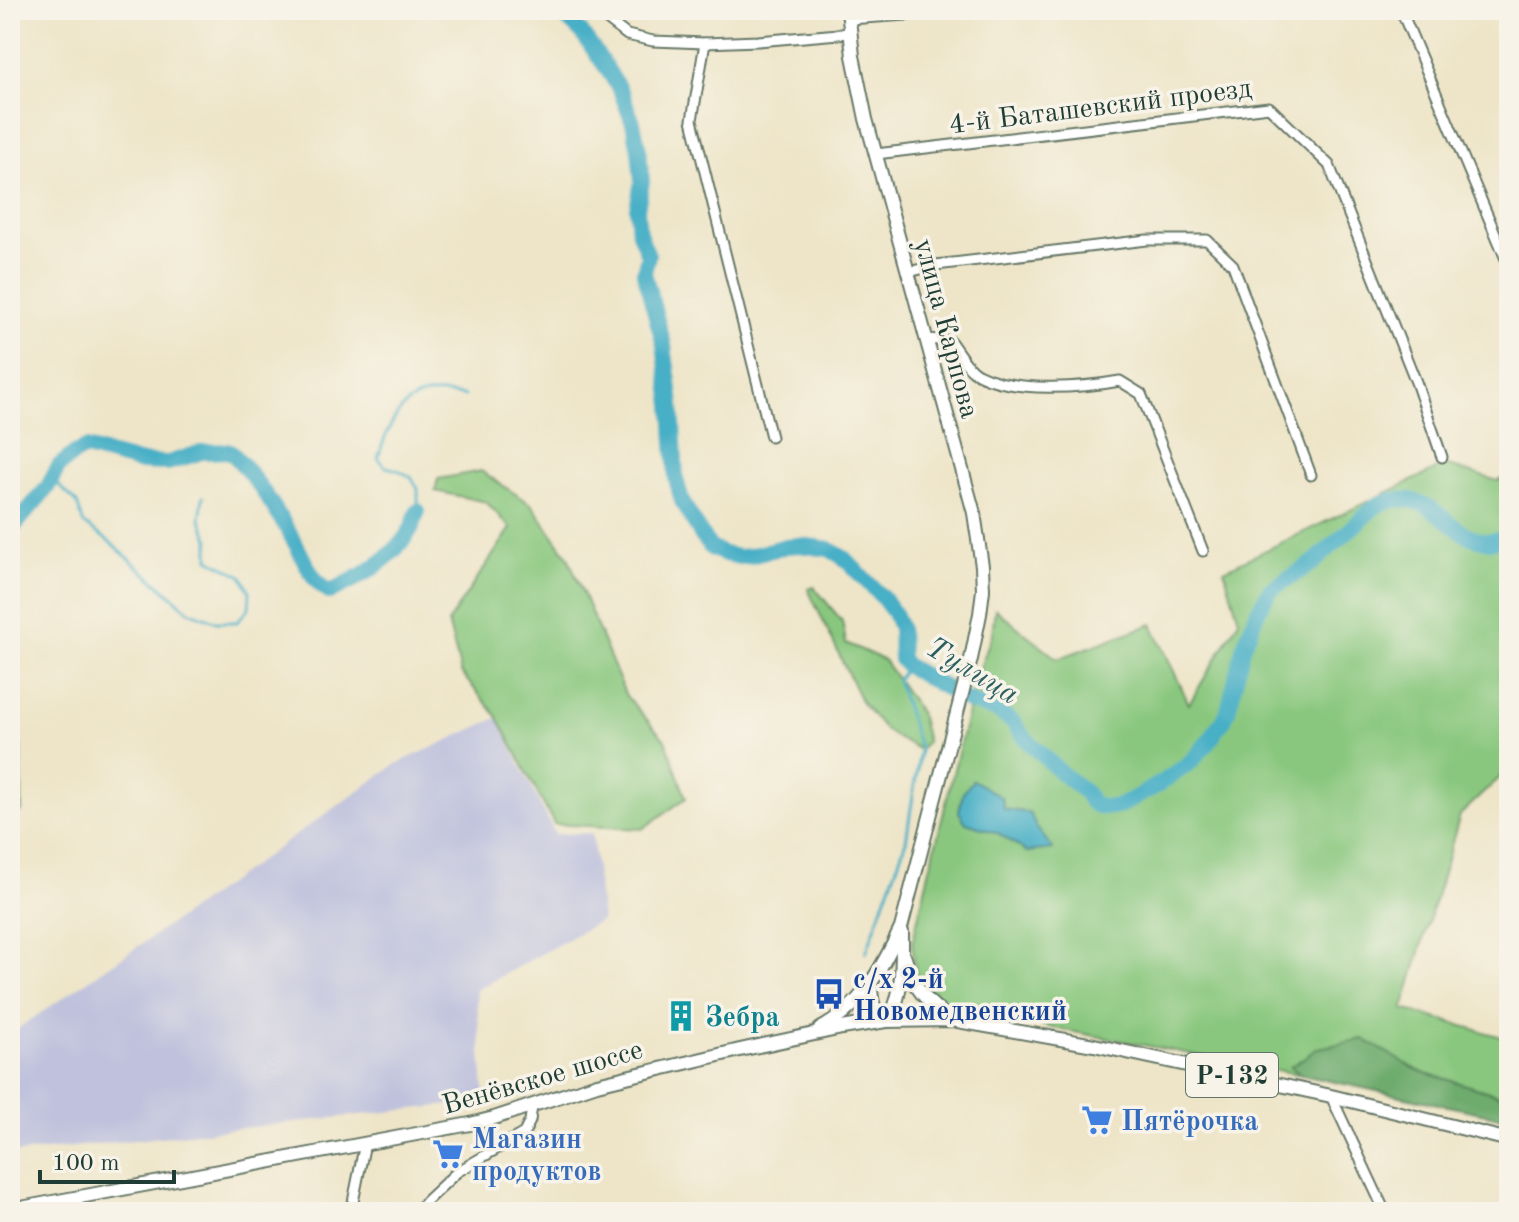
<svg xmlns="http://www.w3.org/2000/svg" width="1519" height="1222" viewBox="0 0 1519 1222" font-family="'Old Standard TT',serif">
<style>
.industrial{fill:#c0c2dd}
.green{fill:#89c77e;stroke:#548259;stroke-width:2;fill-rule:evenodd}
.forest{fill:#6eac6d;stroke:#467450;stroke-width:2}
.water{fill:#47afc6;stroke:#33767d;stroke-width:2}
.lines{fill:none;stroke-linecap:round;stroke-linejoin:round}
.stream{stroke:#47afc6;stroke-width:3}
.river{stroke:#47afc6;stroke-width:16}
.minor-casing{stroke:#677868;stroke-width:13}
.major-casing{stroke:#677868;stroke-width:16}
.minor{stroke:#fff;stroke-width:9}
.major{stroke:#fff;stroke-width:12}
.labels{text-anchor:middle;stroke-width:7;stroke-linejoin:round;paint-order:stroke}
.shield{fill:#f7f3e8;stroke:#60746a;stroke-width:2}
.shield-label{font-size:26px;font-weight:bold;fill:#1f3d34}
.street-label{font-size:28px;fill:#1f3d34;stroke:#f7f3e8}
.transit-label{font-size:28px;font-weight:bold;fill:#164399;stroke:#f7f3e8;text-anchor:start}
.culture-label{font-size:28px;font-weight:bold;fill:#0d838f;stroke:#f7f3e8;text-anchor:start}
.shop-label{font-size:28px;font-weight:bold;fill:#366cbe;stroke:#f7f3e8;text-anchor:start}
.water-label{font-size:30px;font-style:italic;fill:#2b5f60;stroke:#f7f3e8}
</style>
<rect width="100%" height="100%" fill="#f7f3e8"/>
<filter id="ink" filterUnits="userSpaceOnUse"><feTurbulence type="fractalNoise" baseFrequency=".0125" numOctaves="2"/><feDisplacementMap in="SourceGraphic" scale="16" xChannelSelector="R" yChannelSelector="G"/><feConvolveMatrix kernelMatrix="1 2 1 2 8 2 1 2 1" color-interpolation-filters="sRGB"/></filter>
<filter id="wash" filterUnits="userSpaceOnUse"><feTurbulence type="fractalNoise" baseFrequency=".006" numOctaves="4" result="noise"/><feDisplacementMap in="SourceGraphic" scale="32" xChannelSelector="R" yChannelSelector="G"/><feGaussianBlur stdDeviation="1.8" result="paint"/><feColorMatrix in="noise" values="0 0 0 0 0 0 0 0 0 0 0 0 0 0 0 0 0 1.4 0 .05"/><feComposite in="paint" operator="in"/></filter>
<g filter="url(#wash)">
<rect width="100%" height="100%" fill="#eee5c8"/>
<!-- industrial -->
<path class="industrial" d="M497,718l58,116 37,-1 10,87 -126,70 9,111 -475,53v-120l175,-120 211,-150z"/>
<!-- green -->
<g class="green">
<path d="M1445,465l53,16 11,-5v293l-49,46 -57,194 106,30v59l-90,-27 -56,-32 -72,29 11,7 -249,-47 -36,-9 -57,-3 -15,-9 -10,-7 -17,-22 -3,-10 -3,-25 63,-261 17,-48 3,-25 62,50 95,-35 37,80 50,-84 -15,-50zM963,793l41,16 26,4 5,14 -8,25 -29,-19 -32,-10 -7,-11z"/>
<path d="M481,471l51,34 36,52 58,139 40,45 20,57 -44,31 -88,-5 -57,-108 -36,-43 -13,-51 63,-94 -25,-26 -51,-11 3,-12z"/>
<path d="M814,587l28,34 4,22 38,17 36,53 7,29 -7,8 -34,-19 -24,-28 -54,-114z"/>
<path d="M10,742l11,5 1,64 -12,5z"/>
</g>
<!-- forest -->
<path class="forest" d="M1363,1039l56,32 90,27v21l-207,-44 -12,-8 28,-19z"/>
<!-- water -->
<path class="water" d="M973,780l29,18 2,11 26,4 6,14 17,22 -26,3 -29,-19 -32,-10 -7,-11 4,-19z"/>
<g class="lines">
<!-- stream -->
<g class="stream">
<path d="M52,479l25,24 7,21 26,18 79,69 28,11h20l12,-14 1,-16 -8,-16 -33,-17v-20l-9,-21 3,-21"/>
<path d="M418,511v-22l-7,-12 -13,-7 -12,-3 -8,-9c6,-20 17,-49 36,-59 14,-8 35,-5 50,-3"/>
<path d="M866,953l40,-112 14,-91 -23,-70 10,-14"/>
</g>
<!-- river -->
<g class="river">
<path d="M558,10l23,22 25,35 15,25 12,31 6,27 3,31 -5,28 2,24 9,22 -4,18 20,72 8,60 4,74 6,22 20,35 9,12 13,6 15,3 11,-1 36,-10 13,-1 30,4 15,9 38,39 12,16 6,15 1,31 6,7 63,36 29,10 15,11 8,12 38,37 26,21 5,9 8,5h19l40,-22 19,-13 15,-11 21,-25 4,-8 6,-6 5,-11 15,-63 15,-37 12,-21 43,-27 64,-58c58,-24 69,36 114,36 5,0 13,-3 18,-5"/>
<path d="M10,531l37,-43 12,-22 16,-13 11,-5 52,14 30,1 34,-11 28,-1c26,26 46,58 64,90 10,17 18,41 35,51 30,-14 64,-32 82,-63 3,-5 4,-12 7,-18"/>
</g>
</g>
</g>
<g filter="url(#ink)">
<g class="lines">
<defs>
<g id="minor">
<path d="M595,10l32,25 26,6 52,2 53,-2 92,-8"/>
<path d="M1401,10l105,249"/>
<path d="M849,19l129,-9"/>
<path d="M705,43l-13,77 79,317"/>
<path d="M876,154l393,-47 60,58 87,217 26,75"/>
<path d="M909,272l27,-7 211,-25h60l26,25 78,210"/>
<path d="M927,339l23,2c8,10 17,28 28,33 36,19 103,14 142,7l21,13 62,157"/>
<path d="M1331,1096l54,116"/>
<path d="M351,1212l14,-69"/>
<path d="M417,1212l9,-11 31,-29 67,-39 6,-12 2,-15"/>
</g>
<g id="major">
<path d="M905,958c7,29 23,46 47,62"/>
<path d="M871,984c0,15 2,28 15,37"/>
<path d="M886,1021c18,-20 16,-63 16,-89"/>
<path d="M820,1029c41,-21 62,-61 81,-101l70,-269 9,-45 3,-24 -1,-24 -8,-53 -108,-394 -13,-63 -5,-46"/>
<path d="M10,1210l460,-86 24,-6 103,-34 143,-34 102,-22 44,-7 66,-1 142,25 237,51 178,44"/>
</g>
</defs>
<!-- minor casing -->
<use href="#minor" class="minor-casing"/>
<!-- major casing -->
<use href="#major" class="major-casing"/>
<!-- minor -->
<use href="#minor" class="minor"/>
<!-- major -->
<use href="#major" class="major"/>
</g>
</g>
<!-- icons -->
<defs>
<symbol id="bus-bare" viewBox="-9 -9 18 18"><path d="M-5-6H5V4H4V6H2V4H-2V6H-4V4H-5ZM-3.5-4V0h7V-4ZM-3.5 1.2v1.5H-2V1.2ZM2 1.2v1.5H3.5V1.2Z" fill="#1a4fb4" stroke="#f7f3e8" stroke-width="2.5" paint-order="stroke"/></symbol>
<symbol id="building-bare" viewBox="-9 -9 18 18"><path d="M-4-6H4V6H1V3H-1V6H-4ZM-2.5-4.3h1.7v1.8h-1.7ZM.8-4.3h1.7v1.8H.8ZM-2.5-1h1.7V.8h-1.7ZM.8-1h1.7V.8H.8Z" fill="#0f9aa8" stroke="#f7f3e8" stroke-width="2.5" paint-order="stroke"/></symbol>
<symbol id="supermarket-bare" viewBox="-9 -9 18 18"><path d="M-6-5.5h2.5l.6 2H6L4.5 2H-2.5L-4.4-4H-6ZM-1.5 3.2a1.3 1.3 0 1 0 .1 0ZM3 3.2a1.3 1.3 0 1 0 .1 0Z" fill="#3f7fe0" stroke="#f7f3e8" stroke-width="2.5" paint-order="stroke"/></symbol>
</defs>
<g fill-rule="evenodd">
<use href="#bus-bare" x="807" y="972" width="44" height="44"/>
<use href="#building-bare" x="659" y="994" width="44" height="44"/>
<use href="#supermarket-bare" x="1075" y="1098" width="44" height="44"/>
<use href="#supermarket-bare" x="426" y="1132" width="44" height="44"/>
</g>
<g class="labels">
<!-- shield labels -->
<rect class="shield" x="1186" y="1053" width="92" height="44" rx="6"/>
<g class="shield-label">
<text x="1232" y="1084">Р-132</text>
</g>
<!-- street labels -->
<g class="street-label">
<text transform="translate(1100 105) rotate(-7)" y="10">4-й Баташевский проезд</text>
<text transform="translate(948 328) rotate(75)" y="10">улица Карпова</text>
<text transform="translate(542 1076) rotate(-16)" y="10">Венёвское шоссе</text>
</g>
<!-- transit labels -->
<g class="transit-label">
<text x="853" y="988">с/х 2-й<tspan x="853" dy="32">Новомедвенский</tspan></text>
</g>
<!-- culture labels -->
<g class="culture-label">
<text x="705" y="1026">Зебра</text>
</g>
<!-- shop labels -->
<g class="shop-label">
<text x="1121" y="1130">Пятёрочка</text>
<text x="472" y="1148">Магазин<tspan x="472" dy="32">продуктов</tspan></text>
</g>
<!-- water labels -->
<g class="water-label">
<text transform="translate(973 670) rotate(31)" y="10">Тулица</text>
</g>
</g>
<!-- margin -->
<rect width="1519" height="1222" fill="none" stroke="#f7f3e8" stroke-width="40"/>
<!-- scale -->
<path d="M40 1170v12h134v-12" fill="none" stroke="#1f3d34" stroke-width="4"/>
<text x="52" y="1170" font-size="24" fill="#1f3d34" stroke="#f7f3e8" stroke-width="6" paint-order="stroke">100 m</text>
</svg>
